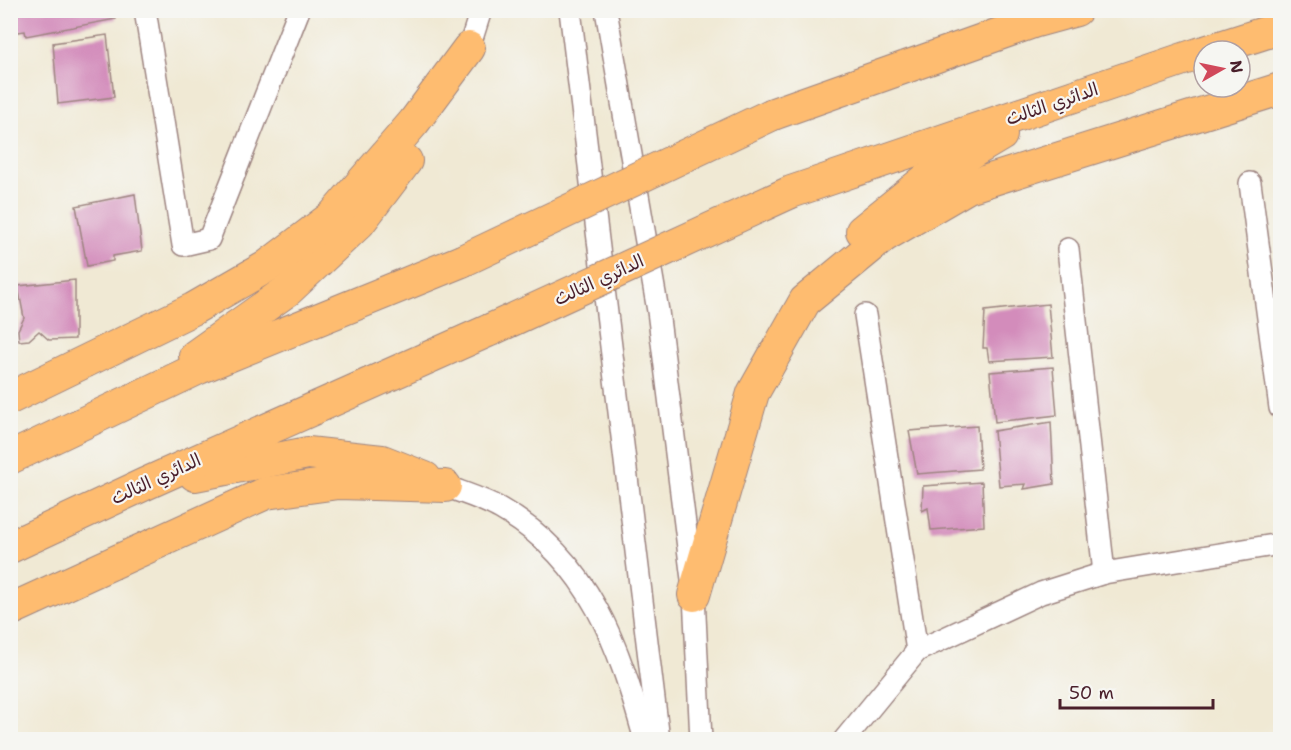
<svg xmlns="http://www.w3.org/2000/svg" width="1291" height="750" viewBox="0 0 1291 750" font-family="'Shantell Sans','Playpen Sans Arabic',sans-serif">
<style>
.building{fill:#d38cbb}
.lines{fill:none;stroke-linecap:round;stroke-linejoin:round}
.minor-casing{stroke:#9d8480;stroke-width:24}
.highway-casing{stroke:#9d8480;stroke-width:34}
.minor{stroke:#fff;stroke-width:21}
.highway{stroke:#febc70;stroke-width:32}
.highway-bridge-casing{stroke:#9d8480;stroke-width:34;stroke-linecap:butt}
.highway-bridge{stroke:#febc70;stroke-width:32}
.labels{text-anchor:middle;stroke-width:4.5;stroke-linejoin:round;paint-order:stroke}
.street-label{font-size:18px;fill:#4a1f2b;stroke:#f6f6f2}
</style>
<rect width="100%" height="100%" fill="#f6f6f2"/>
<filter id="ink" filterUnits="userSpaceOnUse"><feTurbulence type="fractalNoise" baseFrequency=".0167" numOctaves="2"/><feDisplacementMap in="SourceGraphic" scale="12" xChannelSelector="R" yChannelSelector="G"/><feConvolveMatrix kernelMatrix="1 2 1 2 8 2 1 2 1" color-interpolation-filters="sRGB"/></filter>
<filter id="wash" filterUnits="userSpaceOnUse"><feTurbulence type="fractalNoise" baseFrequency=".008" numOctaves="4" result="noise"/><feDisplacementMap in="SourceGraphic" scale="24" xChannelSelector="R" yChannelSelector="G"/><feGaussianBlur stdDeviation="1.35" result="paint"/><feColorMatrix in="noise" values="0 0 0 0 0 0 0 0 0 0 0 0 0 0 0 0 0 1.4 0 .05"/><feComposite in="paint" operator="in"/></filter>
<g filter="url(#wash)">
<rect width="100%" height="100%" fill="#f0e9d4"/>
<g id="blocks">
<!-- building -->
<g class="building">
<path d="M10,10h105l1,9 -90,17 -1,-5 -15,2z"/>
<path d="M107,35l7,62 -56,7 -5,-61z"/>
<path d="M135,194l7,57 -29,5v5l-26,5 -11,-60z"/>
<path d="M75,280v59l-26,1 -10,-9 -10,9 -10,1 -1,-11 6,-12 -6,-32z"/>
<path d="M1048,304l5,53 -64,4 -2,-13h-4l2,-37z"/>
<path d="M1053,367l4,48 -62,7 -5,-50z"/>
<path d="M1051,422l3,62 -30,5 2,-5 -27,2 -5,-55z"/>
<path d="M977,426l3,43 -63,5 -8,-43z"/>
<path d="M982,482l2,44 -53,4 -3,-22 -6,3 1,-25z"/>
</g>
</g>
</g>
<g filter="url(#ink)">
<use href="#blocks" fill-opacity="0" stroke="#9d8480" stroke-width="1.5"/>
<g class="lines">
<defs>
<g id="minor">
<path d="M145,10l38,235 26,-6 90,-229"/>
<path d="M570,10l89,730"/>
<path d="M606,10l52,301 36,284 7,145"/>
<path d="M469,48l12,-38"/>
<path d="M1250,183l30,225"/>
<path d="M1068,249l36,324"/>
<path d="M865,315l52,336"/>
<path d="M445,486c18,7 39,13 56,23 89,51 118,137 144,231"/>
<path d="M844,740l73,-89 124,-58 63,-20 176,-29"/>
</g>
<g id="highway">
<path d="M1208,51l72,-23"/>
<path d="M773,114l263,-93 40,-11"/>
<path d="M791,192l413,-140"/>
<path d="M862,231l62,-50 77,-46"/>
<path d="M195,356l93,-66 71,-67 47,-62"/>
<path d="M10,398l183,-89 73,-42 67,-51 81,-94 55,-74"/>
<path d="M10,458l189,-90 263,-107"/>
<path d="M195,475l113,-22 74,8 43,17"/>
<path d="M10,547l135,-63 345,-154"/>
<path d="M694,595l59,-202 52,-92 79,-65 84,-49 312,-98"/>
<path d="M10,610l256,-117 72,-10 107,3"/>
</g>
</defs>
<!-- minor casing -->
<use href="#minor" class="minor-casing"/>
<!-- highway casing -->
<use href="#highway" class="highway-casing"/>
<!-- minor -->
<use href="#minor" class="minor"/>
<!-- highway -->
<use href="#highway" class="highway"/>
<defs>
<g id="highway-bridge">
<path d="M462,261l311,-147"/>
<path d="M490,330l301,-138"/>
</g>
</defs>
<!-- highway-bridge casing -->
<use href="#highway-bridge" class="highway-bridge-casing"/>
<!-- highway-bridge -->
<use href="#highway-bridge" class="highway-bridge"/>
</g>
</g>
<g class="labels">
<!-- street labels -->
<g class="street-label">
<text transform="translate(1052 104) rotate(-19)" y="6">الدائري الثالث</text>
<text transform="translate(599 280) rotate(-25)" y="6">الدائري الثالث</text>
<text transform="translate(156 479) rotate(-25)" y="6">الدائري الثالث</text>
</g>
</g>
<!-- margin -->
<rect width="1291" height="750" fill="none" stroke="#f6f6f2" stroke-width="36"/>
<!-- north arrow -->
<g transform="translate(1222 69) rotate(81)"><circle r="28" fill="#f6f6f2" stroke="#b1a0a2" stroke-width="1.5"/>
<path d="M0-4.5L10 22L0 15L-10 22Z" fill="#d1495b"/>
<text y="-9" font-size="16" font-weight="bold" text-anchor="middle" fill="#4a1f2b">N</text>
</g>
<!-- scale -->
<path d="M1060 699v9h153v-9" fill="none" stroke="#4a1f2b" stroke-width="3"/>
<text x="1069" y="699" font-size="18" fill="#4a1f2b" stroke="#f6f6f2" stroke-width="4.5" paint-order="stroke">50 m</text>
</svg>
